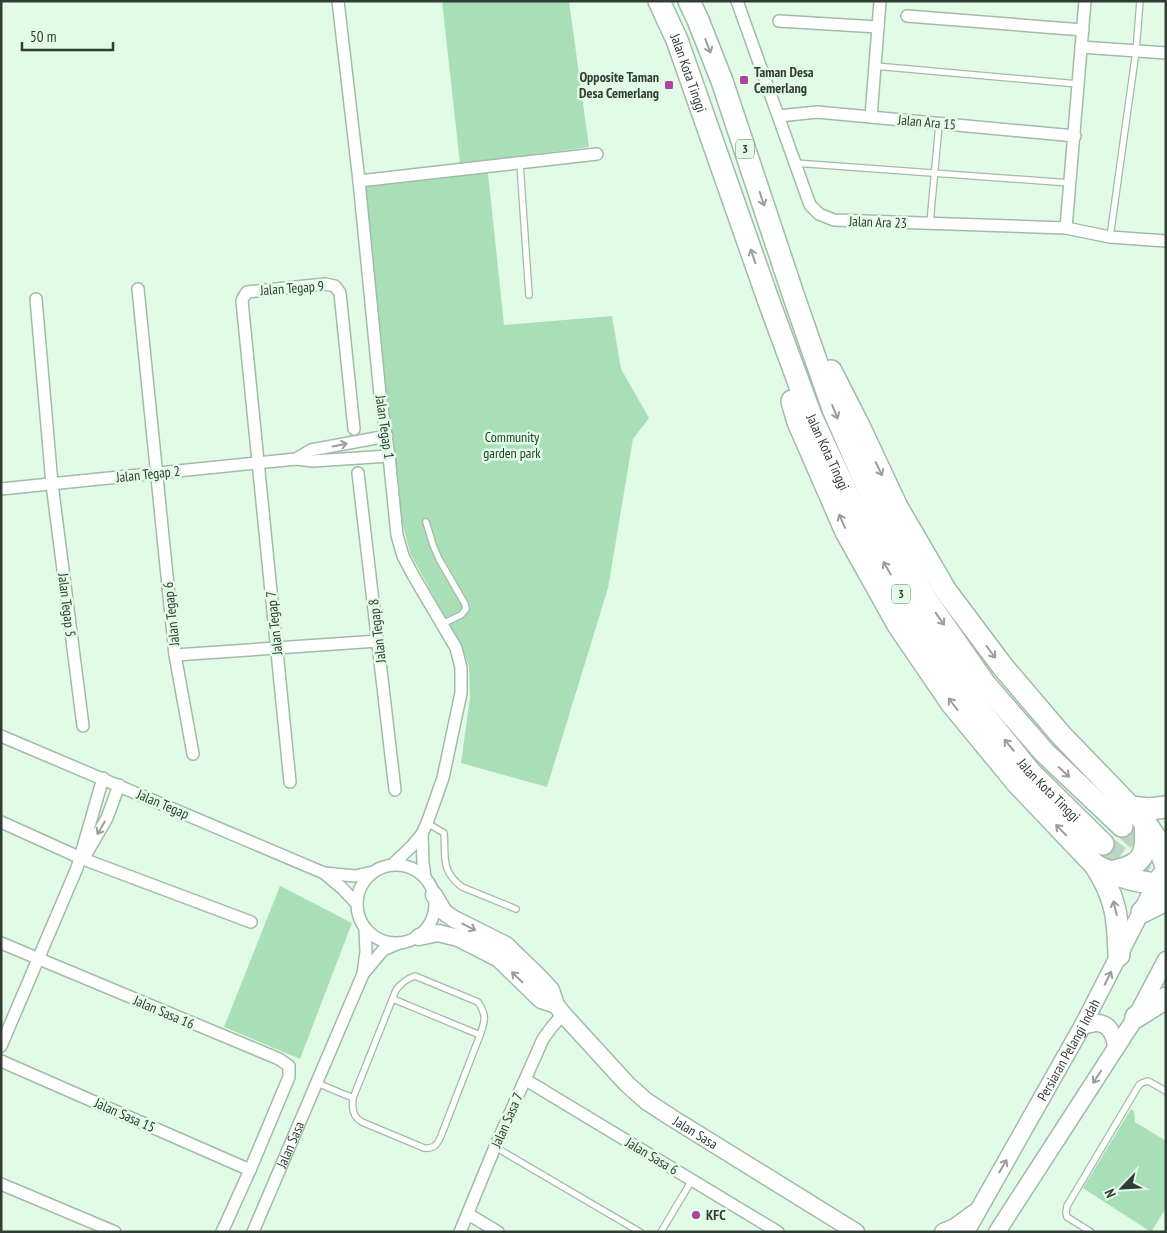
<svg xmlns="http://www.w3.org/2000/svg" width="1167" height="1233" viewBox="0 0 1167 1233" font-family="'PT Sans Narrow',sans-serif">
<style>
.green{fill:#a8dfb7}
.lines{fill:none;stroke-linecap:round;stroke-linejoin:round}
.highway-tunnel{stroke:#bed5c3;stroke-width:21;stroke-dasharray:21 11;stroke-linecap:butt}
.lane-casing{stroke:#a2bba9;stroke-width:8}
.street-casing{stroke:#a2bba9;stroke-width:14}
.secondary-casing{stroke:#a2bba9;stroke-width:19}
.highway-casing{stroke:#a2bba9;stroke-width:24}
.lane{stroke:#fff;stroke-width:5.5}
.street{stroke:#fff;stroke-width:11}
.secondary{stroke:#fff;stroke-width:16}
.highway{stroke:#fff;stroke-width:21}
.oneway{stroke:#989e9a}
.poi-dot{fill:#af42a0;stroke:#e1fbe7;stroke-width:2}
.labels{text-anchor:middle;stroke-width:5;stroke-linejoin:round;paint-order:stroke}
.shield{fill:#e1fbe7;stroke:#66756a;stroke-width:1}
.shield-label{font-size:12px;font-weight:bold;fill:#313c34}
.street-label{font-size:14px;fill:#313c34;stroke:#e1fbe7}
.poi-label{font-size:14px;font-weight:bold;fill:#313c34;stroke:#e1fbe7;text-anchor:start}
.park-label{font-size:14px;fill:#173c24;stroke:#e1fbe7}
</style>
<rect width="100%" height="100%" fill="#e1fbe7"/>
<!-- green -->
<g class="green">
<path d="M442,1h127l20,146 -129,17z"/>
<path d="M488,173l16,152 108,-9 9,53 28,49 -16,21 -25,149 -61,199 -86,-24 9,-65 -1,-32 -10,-24 -49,-89 -9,-36 -7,-75 -10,-47 -20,-208z"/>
<path d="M280,886l72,37 -52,136 -76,-32z"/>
<path d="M1131,1109l3,2 1,11 31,19v67l-15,24 -68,-44z"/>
</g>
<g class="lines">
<!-- highway-tunnel -->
<g class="highway-tunnel">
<path d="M1122,826l35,32"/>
<path d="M1103,844l42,31"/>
</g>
<defs>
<g id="lane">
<path d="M875,66l203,18"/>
<path d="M795,163l275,20"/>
<path d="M520,164l9,131"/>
<path d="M930,223l9,-99"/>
<path d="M1110,237l26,-186 4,-50"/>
<path d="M426,522l7,23 6,14 26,45 1,5 -5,6 -19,9"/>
<path d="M427,823l17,10c2,24 -4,37 18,54l54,22"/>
<path d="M415,976l63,26c9,13 7,19 2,33l-39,101c-4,9 -7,13 -17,12l-62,-26c-10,-6 -10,-14 -9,-24l43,-108c5,-7 10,-11 19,-14z"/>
<path d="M393,999l87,36"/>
<path d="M317,1083l36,15"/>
<path d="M495,1147l145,85"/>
<path d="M661,1232l31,-52"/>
<path d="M1091,1232l-24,-15 -1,-4 1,-7 72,-121 3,-2 6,-2 18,10"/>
</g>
<g id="street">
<path d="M338,1l21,180 21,213 9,62 8,79 6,21 10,19 43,73 5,20v25l-18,85 -16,45 -5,11 -10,12 -20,19"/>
<path d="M737,1l73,204 9,9 15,6 232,8 44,9 56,4"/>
<path d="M907,16l176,14"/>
<path d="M779,21l99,6"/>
<path d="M1081,47l85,6"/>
<path d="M779,116l38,-4 258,24"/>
<path d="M871,117l9,-116"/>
<path d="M359,181l238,-27"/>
<path d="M1066,228l19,-227"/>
<path d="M138,289l37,366 18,99"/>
<path d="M36,299l16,185 31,242"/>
<path d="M296,459l15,-9 76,-14"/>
<path d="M358,473l37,317"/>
<path d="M1,489l295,-30 17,2 76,-5"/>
<path d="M175,655l203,-14"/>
<path d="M1,736l323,137 31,3 18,-4"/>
<path d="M290,782l-48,-481 1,-3 4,-6 78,-8 10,2 5,7 14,136"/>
<path d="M1,822l82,37 168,63"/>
<path d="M422,834l1,29 2,14"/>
<path d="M85,856l22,-38 12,-33"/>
<circle cx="396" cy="904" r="39"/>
<path d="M324,873l18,15 15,16"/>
<path d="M1,943l278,116 10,7v11l-39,93 -28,62"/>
<path d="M363,974l20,-24 14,-6"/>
<path d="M1,1046l76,-178 26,-90"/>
<path d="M1,1061l249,109"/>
<path d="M526,1080l252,152"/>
<path d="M1,1184l114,48"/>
<path d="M468,1214l30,18"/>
<path id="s1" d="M253,1232l110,-258 3,-22 -1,-23"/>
<path d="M460,1232l35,-85 48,-108 8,-11 12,-14"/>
</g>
<g id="secondary">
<path id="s2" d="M434,895l10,17 10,7 52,26 32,31 13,14 5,15 7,9 64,70 19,17 26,17 184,114"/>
<path d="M419,937l19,-4 20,5 20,10 21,11 42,41 15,5"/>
<path d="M1083,1025c4,0 8,-1 12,-2 15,-1 20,14 21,25"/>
<path d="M943,1232l12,-5 19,-14"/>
<path id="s3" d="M966,1232l117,-207 77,-150"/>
<path d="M997,1232l139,-215 30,-57"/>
</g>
<g id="highway">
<path id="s4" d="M659,1l18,39 92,262 42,114 52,111 50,88 55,80 62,77 73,72"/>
<path d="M689,1l9,19 24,61 73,219 38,109 47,107 48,86 57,82 59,68 78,74"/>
<path d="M831,371l29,57 37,79 49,84 57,76 58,68 84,87 10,15 11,29"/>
<path d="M792,401l6,21 48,110 52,93 54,79 65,79 78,82c21,32 23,53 24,90"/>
<path d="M1130,807l19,2 17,-2"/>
<path d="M1095,865c22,12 45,18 71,20"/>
<path d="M1109,872c34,-6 39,-16 36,-49"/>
<path d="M1142,912l24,-12"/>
<path d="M1136,1017l30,-19"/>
</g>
</defs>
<!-- lane casing -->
<use href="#lane" class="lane-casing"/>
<!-- street casing -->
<use href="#street" class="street-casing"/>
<!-- secondary casing -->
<use href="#secondary" class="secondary-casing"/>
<!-- highway casing -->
<use href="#highway" class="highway-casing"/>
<!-- lane -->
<use href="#lane" class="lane"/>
<!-- street -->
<use href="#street" class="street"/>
<!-- secondary -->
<use href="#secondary" class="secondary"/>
<!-- highway -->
<use href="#highway" class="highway"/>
</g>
<!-- one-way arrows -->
<defs><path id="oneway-shaft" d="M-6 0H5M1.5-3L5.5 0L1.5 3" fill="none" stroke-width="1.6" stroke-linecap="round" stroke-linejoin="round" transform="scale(1.25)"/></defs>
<g class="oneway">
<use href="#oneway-shaft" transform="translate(708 46) rotate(69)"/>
<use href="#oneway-shaft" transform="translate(762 199) rotate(72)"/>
<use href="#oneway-shaft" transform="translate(753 256) rotate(-109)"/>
<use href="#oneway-shaft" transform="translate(835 412) rotate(68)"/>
<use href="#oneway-shaft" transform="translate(340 445) rotate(-11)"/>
<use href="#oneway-shaft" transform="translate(879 469) rotate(64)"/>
<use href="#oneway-shaft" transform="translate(842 521) rotate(-114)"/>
<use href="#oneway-shaft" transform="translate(887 568) rotate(-120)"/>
<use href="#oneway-shaft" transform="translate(940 619) rotate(55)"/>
<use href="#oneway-shaft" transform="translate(991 652) rotate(53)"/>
<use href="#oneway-shaft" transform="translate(953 704) rotate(-127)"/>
<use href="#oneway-shaft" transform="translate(1009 745) rotate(-129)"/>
<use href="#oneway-shaft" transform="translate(1064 772) rotate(43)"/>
<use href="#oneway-shaft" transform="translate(101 828) rotate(120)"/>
<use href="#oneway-shaft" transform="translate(1061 830) rotate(-134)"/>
<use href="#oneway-shaft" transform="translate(1115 908) rotate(-103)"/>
<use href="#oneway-shaft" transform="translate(469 927) rotate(27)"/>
<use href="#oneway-shaft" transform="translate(517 977) rotate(-136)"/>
<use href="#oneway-shaft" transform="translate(1108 978) rotate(-63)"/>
<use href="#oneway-shaft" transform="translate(1097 1077) rotate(123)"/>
<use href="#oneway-shaft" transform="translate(1003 1166) rotate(-60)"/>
</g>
<!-- markers -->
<g class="poi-dot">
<rect x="739" y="75" width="10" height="10" rx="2.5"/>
<rect x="664" y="80" width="10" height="10" rx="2.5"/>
<circle cx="696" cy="1215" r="5"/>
</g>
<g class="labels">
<!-- shield labels -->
<g class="shield">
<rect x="736" y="139.5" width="18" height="19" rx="4"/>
<rect x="892" y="584.5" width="18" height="19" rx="4"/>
</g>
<g class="shield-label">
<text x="745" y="153">3</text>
<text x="901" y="598">3</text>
</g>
<!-- street labels -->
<g class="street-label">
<text dy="5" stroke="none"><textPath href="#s4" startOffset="78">Jalan Kota Tinggi</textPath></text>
<text transform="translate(927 122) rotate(5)" y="5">Jalan Ara 15</text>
<text transform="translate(878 222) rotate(2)" y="5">Jalan Ara 23</text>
<text transform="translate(292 288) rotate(-4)" y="5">Jalan Tegap 9</text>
<text transform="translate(385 427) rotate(82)" y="5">Jalan Tegap 1</text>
<text dy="5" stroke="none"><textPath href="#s4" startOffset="482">Jalan Kota Tinggi</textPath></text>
<text transform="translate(148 474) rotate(-6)" y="5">Jalan Tegap 2</text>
<text transform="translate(67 605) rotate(83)" y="5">Jalan Tegap 5</text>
<text transform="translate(171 614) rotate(-96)" y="5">Jalan Tegap 6</text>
<text transform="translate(274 623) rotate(-96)" y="5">Jalan Tegap 7</text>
<text transform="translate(377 631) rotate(-97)" y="5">Jalan Tegap 8</text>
<text dy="5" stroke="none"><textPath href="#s4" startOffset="888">Jalan Kota Tinggi</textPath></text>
<text transform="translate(163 804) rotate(23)" y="5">Jalan Tegap</text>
<text transform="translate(164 1012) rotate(23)" y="5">Jalan Sasa 16</text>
<text dy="5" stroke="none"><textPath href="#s3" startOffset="209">Persiaran Pelangi Indah</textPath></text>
<text transform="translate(125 1115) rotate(24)" y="5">Jalan Sasa 15</text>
<text transform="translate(507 1120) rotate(-66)" y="5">Jalan Sasa 7</text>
<text dy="5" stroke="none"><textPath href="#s2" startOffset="360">Jalan Sasa</textPath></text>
<text dy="5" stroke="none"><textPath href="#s1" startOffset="95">Jalan Sasa</textPath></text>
<text transform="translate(652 1156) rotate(31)" y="5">Jalan Sasa 6</text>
</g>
<!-- poi labels -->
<g class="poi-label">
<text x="754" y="77">Taman Desa<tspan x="754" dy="16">Cemerlang</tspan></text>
<text x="659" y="82" text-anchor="end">Opposite Taman<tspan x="659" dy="16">Desa Cemerlang</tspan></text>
<text x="706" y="1220">KFC</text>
</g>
<!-- park labels -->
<g class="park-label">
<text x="512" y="442">Community<tspan x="512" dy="16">garden park</tspan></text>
</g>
</g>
<!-- border -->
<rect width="1167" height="1233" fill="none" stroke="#313c34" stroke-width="5"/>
<!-- north arrow -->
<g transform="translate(1122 1188) rotate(245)" stroke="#e1fbe7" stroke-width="4" paint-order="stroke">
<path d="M0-4L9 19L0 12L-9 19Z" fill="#313c34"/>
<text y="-8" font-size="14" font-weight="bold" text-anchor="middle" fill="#313c34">N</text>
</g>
<!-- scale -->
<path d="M22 42v8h91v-8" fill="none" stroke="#313c34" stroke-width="2.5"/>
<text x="30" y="42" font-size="15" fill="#313c34" stroke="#e1fbe7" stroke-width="4" paint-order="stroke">50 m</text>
</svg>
